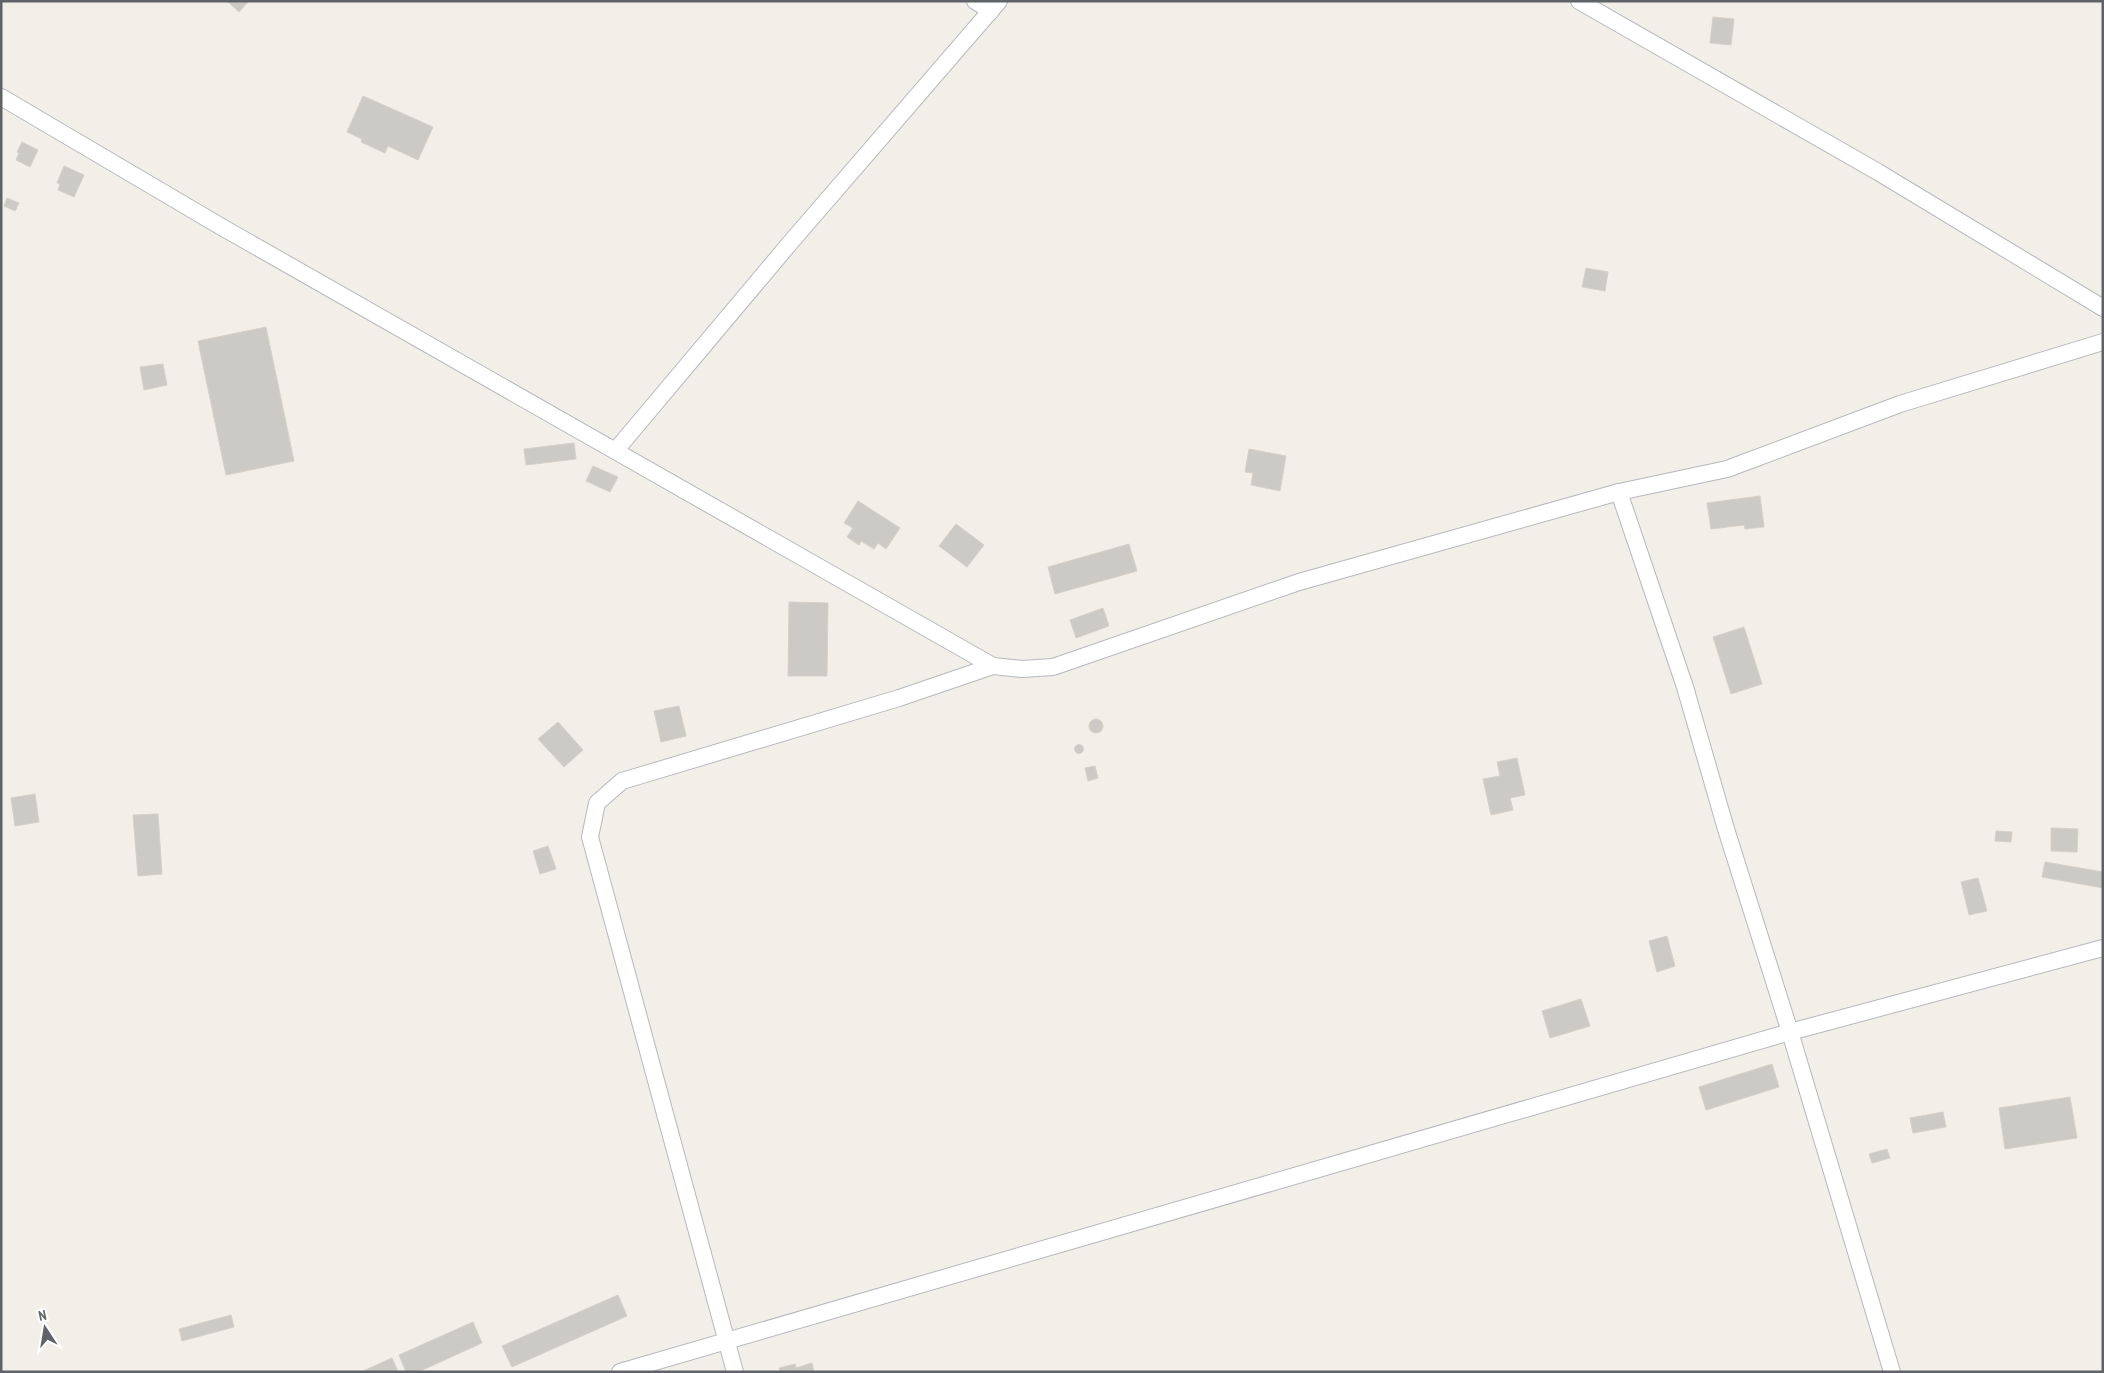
<svg xmlns="http://www.w3.org/2000/svg" width="2104" height="1373" viewBox="0 0 2104 1373" font-family="'PT Sans Narrow',sans-serif">
<style>
.building{fill:#cccac5;stroke:#d6d1c6}
.lines{fill:none;stroke-linecap:round;stroke-linejoin:round}
.street-casing{stroke:#b5b8bc;stroke-width:18}
.street{stroke:#fff;stroke-width:16}
</style>
<rect width="100%" height="100%" fill="#f1efe8"/>
<!-- building -->
<g class="building">
<path d="M227,1h20l1,1 -9,10z"/>
<path d="M1713,17l21,2 -3,26 -21,-2z"/>
<path d="M363,96l70,31 -15,33 -30,-14 -3,7 -24,-11 1,-3 -15,-7z"/>
<path d="M22,142l16,8 -8,17 -14,-7 3,-7 -2,-1z"/>
<path d="M64,166l20,9 -10,22 -16,-7 2,-6 -3,-1z"/>
<path d="M7,198l12,5 -4,8 -11,-5z"/>
<path d="M1586,268l22,4 -3,19 -23,-4z"/>
<path d="M266,327l28,134 -68,14 -28,-134z"/>
<path d="M163,364l4,21 -23,5 -4,-23z"/>
<path d="M574,443l2,16 -50,6 -2,-16z"/>
<path d="M1249,449l37,7 -6,35 -29,-6 2,-12 -8,-1z"/>
<path d="M593,466l25,11 -8,15 -24,-11z"/>
<path d="M1760,496l4,31 -19,2 -1,-4 -33,4 -4,-26z"/>
<path d="M858,501l42,27 -14,21 -8,-6 -4,6 -13,-8 -2,4 -12,-8 6,-9 -9,-5z"/>
<path d="M956,524l28,21 -17,22 -28,-21z"/>
<path d="M1129,544l8,27 -82,23 -7,-27z"/>
<path d="M789,602l39,1 -1,73h-39z"/>
<path d="M1103,608l6,18 -33,12 -6,-18z"/>
<path d="M1744,627l18,57 -31,10 -18,-57z"/>
<path d="M679,706l7,30 -25,6 -7,-31z"/>
<circle cx="1096" cy="726" r="7"/>
<path d="M558,722l25,28 -19,17 -26,-28z"/>
<circle cx="1079" cy="749" r="4.5"/>
<path d="M1517,758l8,37 -15,3 3,12 -22,5 -8,-36 17,-3 -3,-14z"/>
<path d="M1095,766l3,12 -10,3 -3,-13z"/>
<path d="M35,794l4,28 -24,4 -4,-28z"/>
<path d="M158,814l4,60 -24,2 -5,-61z"/>
<path d="M2051,828l27,1 -1,23 -26,-1z"/>
<path d="M1996,831l16,1 -1,10 -16,-1z"/>
<path d="M548,846l8,23 -16,5 -7,-23z"/>
<path d="M2045,862l58,10v16l-61,-11z"/>
<path d="M1978,878l9,33 -18,4 -8,-33z"/>
<path d="M1667,936l8,30 -18,6 -8,-31z"/>
<path d="M1581,999l9,27 -40,12 -8,-27z"/>
<path d="M1772,1064l7,23 -73,23 -7,-23z"/>
<path d="M2070,1097l7,41 -72,11 -6,-41z"/>
<path d="M1943,1112l3,15 -33,6 -3,-15z"/>
<path d="M1887,1149l3,9 -18,5 -3,-9z"/>
<path d="M618,1295l9,21 -115,51 -10,-21z"/>
<path d="M231,1315l3,12 -52,14 -3,-12z"/>
<path d="M473,1322l9,21 -64,29h-12l-7,-17z"/>
<path d="M392,1358l6,14h-37z"/>
<path d="M812,1363l2,9h-34l-1,-4 16,-4 1,4z"/>
</g>
<g class="lines">
<defs>
<g id="street">
<path d="M975,1l16,10"/>
<path d="M1579,1l299,171 225,136"/>
<path d="M1,97l219,129 773,440 29,3 31,-2 246,-85 320,-90 108,-23 173,-65 203,-62"/>
<path d="M616,450l174,-207 209,-242"/>
<path d="M1619,492l66,195 41,142 64,203 102,340"/>
<path d="M620,1372l1170,-340 313,-84"/>
<path d="M735,1372l-145,-535 7,-34 25,-22 277,-83 94,-32"/>
</g>
</defs>
<!-- street casing -->
<use href="#street" class="street-casing"/>
<!-- street -->
<use href="#street" class="street"/>
</g>
<!-- border -->
<rect width="2104" height="1373" fill="none" stroke="#5f6368" stroke-width="5"/>
<!-- north arrow -->
<g transform="translate(45 1328) rotate(348)" stroke="#ffffff" stroke-width="4" paint-order="stroke">
<path d="M0-4L9 19L0 12L-9 19Z" fill="#5f6368"/>
<text y="-8" font-size="14" font-weight="bold" text-anchor="middle" fill="#5f6368">N</text>
</g>
</svg>
